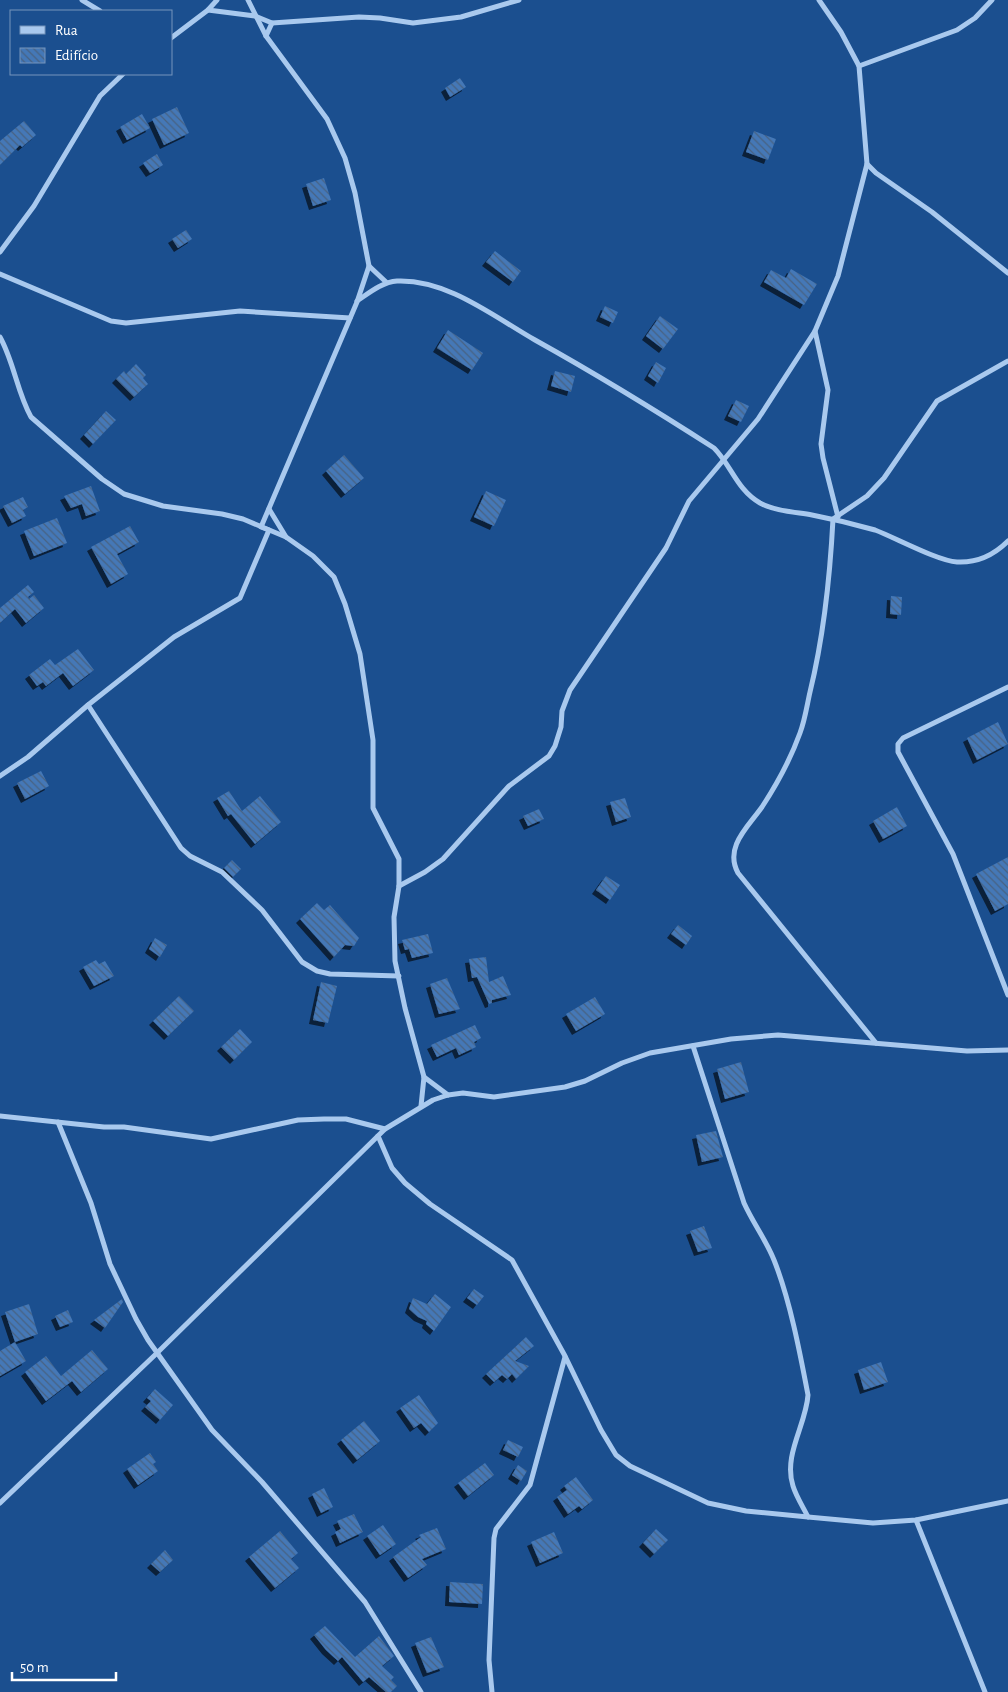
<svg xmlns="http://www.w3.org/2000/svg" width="1008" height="1692" viewBox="0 0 1008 1692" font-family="'Alegreya Sans',sans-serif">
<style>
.building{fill:url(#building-back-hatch);filter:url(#shadow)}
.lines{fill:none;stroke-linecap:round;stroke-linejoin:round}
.minor{stroke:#a9c9ee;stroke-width:5}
</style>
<defs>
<pattern id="building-back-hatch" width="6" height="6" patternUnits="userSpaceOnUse" patternTransform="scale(1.25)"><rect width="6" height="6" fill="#4478b7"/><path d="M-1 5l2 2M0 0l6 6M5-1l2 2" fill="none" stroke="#486282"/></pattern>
<filter id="shadow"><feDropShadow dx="-4" dy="4" stdDeviation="0" flood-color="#0009"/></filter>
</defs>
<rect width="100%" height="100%" fill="#1b4f8f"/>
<!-- building -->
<g class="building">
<path d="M460,78l6,9 -16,10 -5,-9z"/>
<path d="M177,107l12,26 -25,12 -12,-26z"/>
<path d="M142,114l8,14 -23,12 -7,-13z"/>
<path d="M24,121l12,14 -14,12 -2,-2 -20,20v-24z"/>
<path d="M754,131l22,8 -8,21 -22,-8z"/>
<path d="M157,154l6,11 -13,8 -7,-10z"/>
<path d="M324,178l7,22 -18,6 -7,-22z"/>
<path d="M186,230l6,9 -14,9 -6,-9z"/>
<path d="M495,251l26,20 -8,11 -27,-20z"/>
<path d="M791,269l26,15 -13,21 -40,-23 7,-12 15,8z"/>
<path d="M605,306l13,6 -5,11 -13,-6z"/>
<path d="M660,316l18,13 -15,20 -17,-13z"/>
<path d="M448,330l35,23 -11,17 -35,-22z"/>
<path d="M656,362l10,6 -8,15 -10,-7z"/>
<path d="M136,364l10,11 -3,3 5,6 -14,13 -18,-18 8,-8 2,3z"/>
<path d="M555,371l20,5 -4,16 -20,-6z"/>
<path d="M736,400l13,6 -8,16 -13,-6z"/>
<path d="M106,411l10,9 -23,24 -9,-9z"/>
<path d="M344,455l20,23 -19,16 -19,-23z"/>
<path d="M91,486l9,25 -14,5 -4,-12 -11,4 -7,-12z"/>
<path d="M486,491l20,9 -12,26 -20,-9z"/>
<path d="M23,497l5,10 -5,3 3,6 -14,7 -9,-17z"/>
<path d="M57,518l10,25 -33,13 -10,-25z"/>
<path d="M130,526l9,16 -22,12 11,20 -17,10 -20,-37z"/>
<path d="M28,585l6,7 -6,5 1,2 5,-4 10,13 -18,15 -11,-14 -15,14v-15z"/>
<path d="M891,596l11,1 -1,18 -11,-1z"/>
<path d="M78,649l16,21 -21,16 -10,-13 -17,13 -3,-4 -6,4 -8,-11 21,-16 5,6z"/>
<path d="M998,722l10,22 -31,16 -10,-22z"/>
<path d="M41,771l8,15 -24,13 -8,-16z"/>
<path d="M229,791l13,20 18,-15 21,26 -26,22 -24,-30 -3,2 -11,-18z"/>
<path d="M625,798l6,19 -15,5 -6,-20z"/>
<path d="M897,807l10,19 -24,13 -10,-18z"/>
<path d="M539,809l5,10 -16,7 -5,-10z"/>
<path d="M1008,857v47l-13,7 -19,-37z"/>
<path d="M232,860l9,9 -8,8 -9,-9z"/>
<path d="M606,876l14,9 -10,15 -14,-10z"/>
<path d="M317,903l7,7 6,-5 29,33 -5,8 -9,-1 -11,12 -34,-38z"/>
<path d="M678,925l14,11 -6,9 -15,-11z"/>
<path d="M428,934l5,19 -21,5 -3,-9 -4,1 -3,-10z"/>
<path d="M155,938l12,7 -7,12 -11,-8z"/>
<path d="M486,957l3,25 14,-6 8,19 -19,5v3l-3,1 -12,-27 -5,1 -3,-19z"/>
<path d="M96,960l3,4 6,-3 9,15 -20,10 -11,-19z"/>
<path d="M447,978l13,31 -21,5 -9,-30z"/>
<path d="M321,982l16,4 -9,37 -15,-3z"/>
<path d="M179,996l15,15 -26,25 -15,-15z"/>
<path d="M595,997l10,17 -29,17 -10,-17z"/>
<path d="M475,1025l6,13 -7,4 2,5 -17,8 -3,-7 -19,9 -6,-12z"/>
<path d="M240,1029l12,13 -18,18 -13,-13z"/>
<path d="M741,1062l8,30 -24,7 -8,-30z"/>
<path d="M716,1131l7,26 -21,5 -6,-27z"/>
<path d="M704,1226l8,22 -14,4 -8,-21z"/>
<path d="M474,1289l10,7 -7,9 -10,-7z"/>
<path d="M435,1294l16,13 -17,24 -8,-7 1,-3 -9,-4 -9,-8 4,-11 14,6z"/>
<path d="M122,1299l1,3 -18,26 -11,-8z"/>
<path d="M29,1304l9,30 -23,8 -10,-30z"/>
<path d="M68,1310l5,12 -13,5 -5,-11z"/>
<path d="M526,1337l8,9 -19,15 14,5 -13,13 -4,-5 -5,5 -5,-4 -8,7 -8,-8z"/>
<path d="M15,1342l11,19 -26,15v-25z"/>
<path d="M92,1350l16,19 -27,23 -9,-11 -26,20 -21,-29 21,-16 15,20z"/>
<path d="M881,1362l7,20 -24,8 -6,-20z"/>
<path d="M155,1389l18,16 -13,15 -15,-13 6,-6 -4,-3z"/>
<path d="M419,1395l19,28 -9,9 -8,-9 -7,5 -14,-20z"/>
<path d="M364,1421l16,20 -23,19 -16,-20z"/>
<path d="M508,1440l15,7 -5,10 -15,-7z"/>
<path d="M150,1453l6,9 -3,2 5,7 -20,14 -11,-16z"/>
<path d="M485,1463l9,12 -26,21 -10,-13z"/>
<path d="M518,1465l9,6 -6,10 -9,-6z"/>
<path d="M576,1477l17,23 -11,9 -3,-3 -11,8 -11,-17 10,-7 -3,-4z"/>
<path d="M324,1488l9,19 -12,6 -9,-19z"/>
<path d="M354,1514l9,18 -23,11 -5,-11 6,-3 -4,-8z"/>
<path d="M383,1525l13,19 -16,11 -13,-19z"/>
<path d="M437,1528l9,21 -24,10 5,6 -19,13 -15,-21 28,-20 -2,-2z"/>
<path d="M656,1529l12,11 -14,14 -11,-11z"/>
<path d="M280,1531l18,22 -7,6 8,9 -24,20 -26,-31z"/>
<path d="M554,1532l9,21 -23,10 -9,-21z"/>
<path d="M165,1550l8,10 -13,12 -9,-8z"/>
<path d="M450,1582l33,2 -1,20 -33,-2z"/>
<path d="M325,1626l30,31 24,-21 15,20 -12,10 12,11 -3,3 6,6 -6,6h-5l-17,-15 -6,5 -21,-25 -4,4 -12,-11 -12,-15z"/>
<path d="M431,1637l13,30 -17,6 -12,-30z"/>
</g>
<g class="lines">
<!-- minor -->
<g class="minor">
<path d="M82,0l18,11"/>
<path d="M819,0l22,32 18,34 8,98 9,9 56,39 76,61"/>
<path d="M208,10l47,6 17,7 87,-6 21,1 33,5 48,-6 58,-17"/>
<path d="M266,36l6,-13"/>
<path d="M171,38l37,-28 9,-10"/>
<path d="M859,66l98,-36 18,-12 17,-18"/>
<path d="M0,252l34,-46 66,-110 23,-22"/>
<path d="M369,266l17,16"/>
<path d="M0,274l111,47 15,2 114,-12 110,7"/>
<path d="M357,301c12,-8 25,-19 40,-20 50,-2 96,35 138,59 61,34 120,70 179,108 17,17 23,42 46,55 15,8 35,9 52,12 21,4 42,9 63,15 21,8 63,31 82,32 20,1 37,-7 51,-21"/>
<path d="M815,331l13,59 -7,54 2,14 15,59"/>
<path d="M0,337c14,25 17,55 31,80l71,62 22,15 39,12 59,8 21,5 43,18 27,19 21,21 11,27 15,50 13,86v68l26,51v27l-5,31 1,44 10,47 19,69 -3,29"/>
<path d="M269,509l17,28"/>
<path d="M1008,687l-105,51 -5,6v8l55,102 55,141"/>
<path d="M88,705l93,143 9,8 32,16 40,38 40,52 15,9 13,3 69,2"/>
<path d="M0,776l28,-19 60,-52 86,-68 66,-39 29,-68 -8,-3 96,-225 12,-36 -14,-73 -10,-35 -18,-39 -61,-83 -18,-36"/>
<path d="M399,886l26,-14 18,-13 66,-73 40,-30 6,-10 6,-19 1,-16 8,-21 96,-142 23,-47 69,-82 57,-88 23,-55 29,-112"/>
<path d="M876,1043l-138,-170c-14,-26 10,-46 24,-66 15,-23 29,-49 38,-74 5,-13 7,-28 10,-41 14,-57 20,-115 23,-173l34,-23 17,-18 53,-77 71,-40"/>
<path d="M693,1046l51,157c9,20 22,37 30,57 16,40 26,93 34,135 -2,30 -25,60 -15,91 3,10 10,21 15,31"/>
<path d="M424,1077l24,18"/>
<path d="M0,1116l104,11h20l87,12 87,-19 26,-1h22l39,10"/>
<path d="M58,1122l33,81 19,61 26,55 12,21 64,90 50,52 103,120 56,90"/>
<path d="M378,1136l14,32 13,15 25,21 82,56 53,96 36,74 15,25 14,11 78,37 38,8 62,6 65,6 43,-3 92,-19"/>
<path d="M0,1503l157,-150 228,-224 48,-29 15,-5 15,-2 31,4 71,-10 20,-6 37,-18 28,-10 81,-14 47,-4 189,16 41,-1"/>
<path d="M916,1520l69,172"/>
<path d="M492,1692l-3,-32 5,-122 2,-9 34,-44 35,-128"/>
</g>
</g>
<!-- legend -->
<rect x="10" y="10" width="162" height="65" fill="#1b4f8f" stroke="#7695bc"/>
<rect x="20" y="26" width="25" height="8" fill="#a9c9ee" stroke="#7695bc"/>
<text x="55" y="35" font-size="15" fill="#ffffff">Rua</text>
<rect x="20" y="48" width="25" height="15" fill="url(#building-back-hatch)" stroke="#7695bc"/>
<text x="55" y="60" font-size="15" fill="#ffffff">Edifício</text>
<!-- scale -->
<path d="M12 1672v8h104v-8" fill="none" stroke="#ffffff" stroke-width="2.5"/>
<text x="20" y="1672" font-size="15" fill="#ffffff" stroke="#1b4f8f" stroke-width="4" paint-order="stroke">50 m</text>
</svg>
